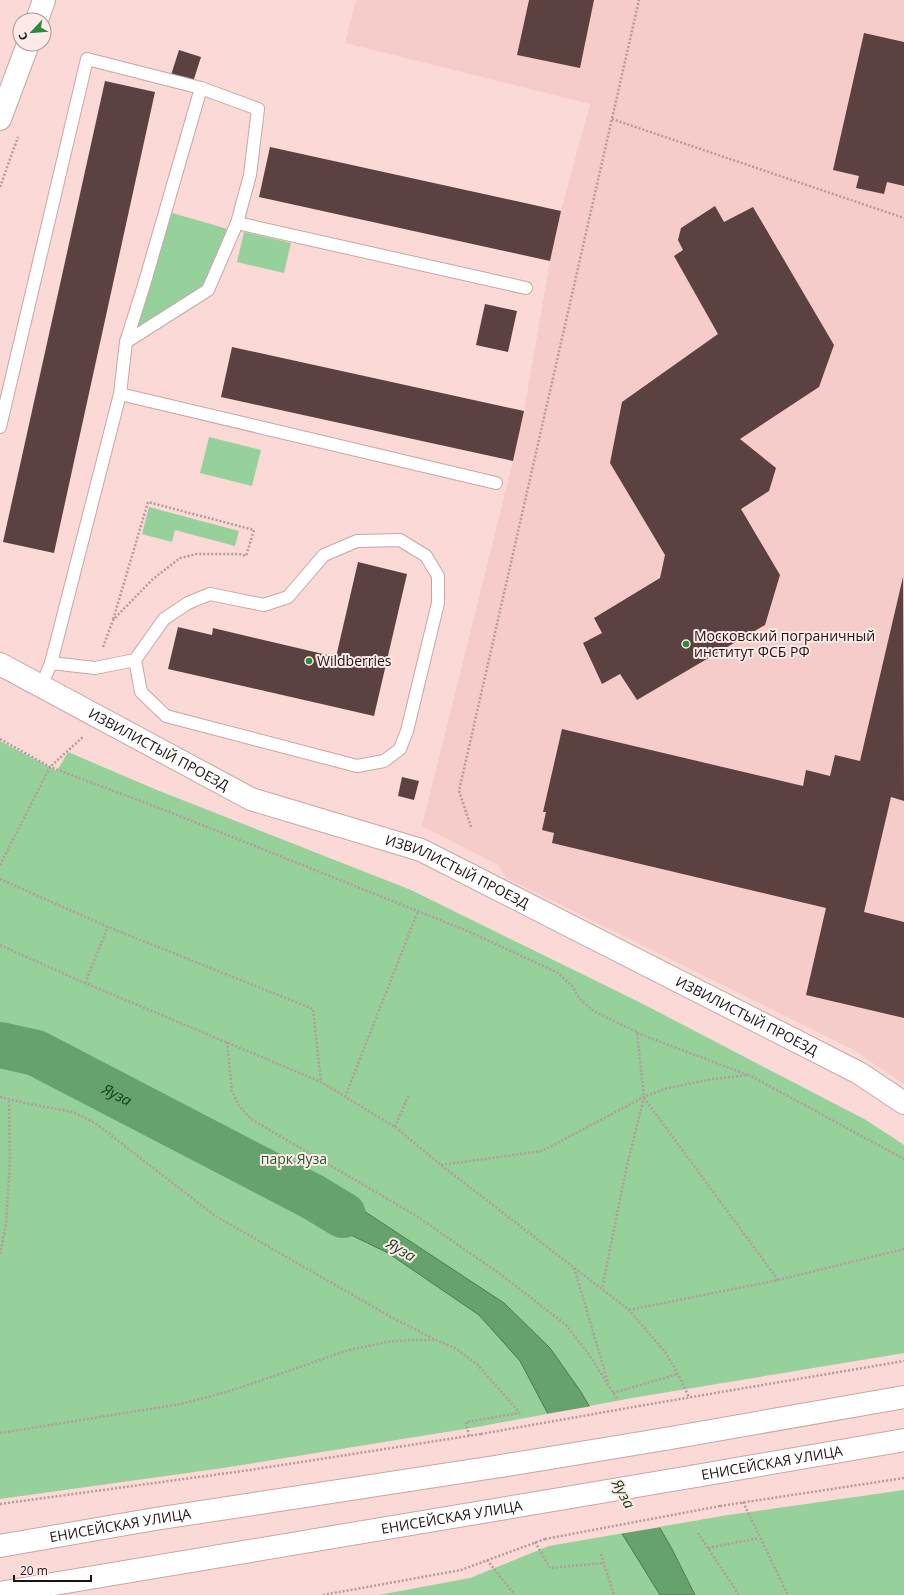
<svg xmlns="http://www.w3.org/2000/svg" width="904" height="1595" viewBox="0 0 904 1595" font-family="'Open Sans',sans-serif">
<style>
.built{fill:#f5ccc9}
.green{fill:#96d19c}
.water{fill:#65a26c;stroke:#507751}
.pier{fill:#fad9d7}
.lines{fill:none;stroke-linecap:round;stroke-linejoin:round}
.river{stroke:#65a26c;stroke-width:46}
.building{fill:#5b413f}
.service-casing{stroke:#c6a7a5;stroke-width:14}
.minor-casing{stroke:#c6a7a5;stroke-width:24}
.secondary-casing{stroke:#c6a7a5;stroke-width:24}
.path{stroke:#b59b99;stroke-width:2.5;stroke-dasharray:2 2;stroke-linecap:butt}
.service{stroke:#fff;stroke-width:12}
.minor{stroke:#fff;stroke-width:22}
.secondary{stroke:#fff;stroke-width:22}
.secondary-bridge-casing{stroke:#c6a7a5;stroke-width:24;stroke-linecap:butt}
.path-bridge{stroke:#b59b99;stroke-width:2.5;stroke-dasharray:2 2;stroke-linecap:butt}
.secondary-bridge{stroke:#fff;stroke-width:22}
.poi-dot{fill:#2a8b3e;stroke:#feeae8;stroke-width:1.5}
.labels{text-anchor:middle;stroke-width:4;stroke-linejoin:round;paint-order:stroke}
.poi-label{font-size:14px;fill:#1e1312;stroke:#feeae8;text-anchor:start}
.street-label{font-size:14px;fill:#1e1312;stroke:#feeae8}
.park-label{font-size:14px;fill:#1e5f2b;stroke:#feeae8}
.water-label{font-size:15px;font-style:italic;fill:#123f1a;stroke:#feeae8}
</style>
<rect width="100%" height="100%" fill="#fad9d7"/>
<!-- built -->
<path class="built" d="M356,0h548v1084l-52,-35 -346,-171 -8,-13 -76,-39 91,-365 11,-50 26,-150 11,-50 29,-107 -245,-61z"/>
<!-- green -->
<g class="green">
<path d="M169,212l62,18 -26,59 -75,48z"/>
<path d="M244,232l47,11 -7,30 -47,-11z"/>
<path d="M209,437l52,13 -9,36 -52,-13z"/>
<path d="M149,507l90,24 -4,15 -60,-16 -3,12 -30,-8z"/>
<path d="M0,741l57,30 11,-19 89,38 254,100 230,113 225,117 38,25v208l-272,45 -155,29 -254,41 -223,31z"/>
<path d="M904,1490v105h-525l91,-17 79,-32 179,-31z"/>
</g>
<!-- water -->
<path class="water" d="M300,1172l29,16 175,115 46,45 31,44 91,157 23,46h-35l-112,-181 -28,-53 -41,-46 -91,-62 -70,-34 -36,-21 8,-20z"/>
<!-- pier -->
<path class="pier" d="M592,1406l69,121 -42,7 -73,-120z"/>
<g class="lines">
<!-- river -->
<path class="river" id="s1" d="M0,1045l36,8 277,144 30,18"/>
</g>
<!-- building -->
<g class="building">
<path d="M529,0h65l-14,68 -63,-13z"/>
<path d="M864,33l40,9v144l-17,-4 -3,12 -28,-6 3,-12 -26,-6z"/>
<path d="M179,50l22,7 -8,25 -22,-7z"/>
<path d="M105,81l50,11 -101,461 -51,-11z"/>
<path d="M270,147l291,64 -11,50 -291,-64z"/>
<path d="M715,206l9,16 29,-15 81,138 -15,42 -79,52 36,29 -7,23 -28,18 39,66 -15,50 -128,75 -17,-26 -18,10 -19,-41 19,-10 -8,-15 66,-40 5,-23 -55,-92 12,-61 96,-68 -44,-78 9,-6 -5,-10 3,-12z"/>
<path d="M485,304l32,7 -9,41 -32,-7z"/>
<path d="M232,347l292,64 -11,50 -292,-64z"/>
<path d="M358,562l49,12 -33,142 -206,-47 10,-42 34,8 1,-7 123,29z"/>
<path d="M903,577l1,224 -13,-4 -27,115 40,10v96l-98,-23 20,-87 -274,-65 2,-10 -12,-3 4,-18h-3l19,-83 241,57 3,-16 24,6 5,-21 25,6z"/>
<path d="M402,777l17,4 -5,19 -16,-4z"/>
</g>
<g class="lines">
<defs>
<g id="service">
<path d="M201,88l57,21 -8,66 -13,48"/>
<path d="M126,342l82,-52 29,-67 289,65"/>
<path d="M0,427l87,-368 114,29 -57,197 -18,57 -6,52"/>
<path d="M51,663l69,-269 376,89"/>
<path d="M41,687l10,-24 44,5 40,-8 29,-41 24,-16 22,-9 54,11 24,-8 36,-42 33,-14 43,-1 26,16 12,20v27l-31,128 -7,18 -16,12 -27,5 -191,-50 -25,-24 -6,-32"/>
</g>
<g id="minor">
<path d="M37,20l7,-20"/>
<path d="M0,119l28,-75"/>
<path id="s2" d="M0,664l251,135 170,51 438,223 45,30"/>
</g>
<g id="secondary">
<path d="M665,1439l239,-42"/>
<path id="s3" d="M696,1476l208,-36"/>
<path id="s4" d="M0,1546l155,-27 346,-53"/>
<path id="s5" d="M0,1593l524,-88"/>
</g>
</defs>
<!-- service casing -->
<use href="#service" class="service-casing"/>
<!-- minor casing -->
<use href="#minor" class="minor-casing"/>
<!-- secondary casing -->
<use href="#secondary" class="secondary-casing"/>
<!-- path -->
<g class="path">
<path d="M612,119l292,99"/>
<path d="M0,187l18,-50"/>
<path d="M103,647l10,-27 40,-41 27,-21 17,-4h42l7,2 8,-26 -106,-28 -35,118"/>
<path d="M0,739l50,28 117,44 303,121 88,41 15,14 6,11 16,14 42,20 7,65 -19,77 -23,115"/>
<path d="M471,827l-12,-36 180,-791"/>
<path d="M0,865l50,-98 34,-31"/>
<path d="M0,879l108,48 205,82 8,73"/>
<path d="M0,945l85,38 236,99 74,45 46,38 188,145 36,42 13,22 11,23"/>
<path d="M85,983l23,-56"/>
<path d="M637,1033l111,42"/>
<path d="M227,1042l5,49 7,15 12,13 164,96 85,59 66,51 22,28 30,47"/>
<path d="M0,1097l30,7 43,8 22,11 119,92 175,101 47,24 19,8 22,16 43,49"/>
<path d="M345,1097l73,-186"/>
<path d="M644,1098l134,182"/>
<path d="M395,1127l14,-33"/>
<path d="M441,1165l101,-14 102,-54 20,-8 48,-10 37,-4 155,84"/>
<path d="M0,1254l6,-30 4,-62 -1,-63"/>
<path d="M574,1268l34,114"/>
<path d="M629,1310l149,-30 126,-31"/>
<path d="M613,1393l65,-19"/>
<path d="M639,1406l265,-45"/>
<path d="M0,1433l181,-29 49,-13 119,-41 38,-8 22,-2h26"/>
<path d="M469,1436l-3,-14 54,-9"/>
<path d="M743,1502l45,93"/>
<path d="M0,1504l250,-34 231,-36"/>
<path d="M720,1506l184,-28"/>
<path d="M698,1533l41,62"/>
<path d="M535,1542l15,26 54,-5"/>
<path d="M708,1548l51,-10"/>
<path d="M601,1554l13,41"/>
<path d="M487,1560l28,35"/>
<path d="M323,1595l138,-25 84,-31"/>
</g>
<!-- service -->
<use href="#service" class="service"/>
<!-- minor -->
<use href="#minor" class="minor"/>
<!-- secondary -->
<use href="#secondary" class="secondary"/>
<defs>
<g id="secondary-bridge">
<path d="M501,1466l164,-27"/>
<path d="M524,1505l172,-29"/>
</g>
</defs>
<!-- secondary-bridge casing -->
<use href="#secondary-bridge" class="secondary-bridge-casing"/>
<!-- path-bridge -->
<g class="path-bridge">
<path d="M481,1434l158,-28"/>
<path d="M545,1539l175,-33"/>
</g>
<!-- secondary-bridge -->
<use href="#secondary-bridge" class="secondary-bridge"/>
</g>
<!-- markers -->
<g class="poi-dot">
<circle cx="686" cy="644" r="4"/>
<circle cx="309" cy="661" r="4"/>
</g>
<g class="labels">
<!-- poi labels -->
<g class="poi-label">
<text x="694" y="641">Московский пограничный<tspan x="694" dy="16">институт ФСБ РФ</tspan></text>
<text x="317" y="666">Wildberries</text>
</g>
<!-- street labels -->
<g class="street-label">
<text dy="5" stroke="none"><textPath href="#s2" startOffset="180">ИЗВИЛИСТЫЙ ПРОЕЗД</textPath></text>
<text dy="5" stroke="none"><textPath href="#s2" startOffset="504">ИЗВИЛИСТЫЙ ПРОЕЗД</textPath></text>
<text dy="5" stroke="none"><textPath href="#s2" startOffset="828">ИЗВИЛИСТЫЙ ПРОЕЗД</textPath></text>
<text dy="5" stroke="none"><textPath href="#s3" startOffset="77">ЕНИСЕЙСКАЯ УЛИЦА</textPath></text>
<text dy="5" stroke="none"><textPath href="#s5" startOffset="458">ЕНИСЕЙСКАЯ УЛИЦА</textPath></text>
<text dy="5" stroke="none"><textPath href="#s4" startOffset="122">ЕНИСЕЙСКАЯ УЛИЦА</textPath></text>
</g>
<!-- park labels -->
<g class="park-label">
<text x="294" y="1164">парк Яуза</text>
</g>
<!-- water labels -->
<g class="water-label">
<text dy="5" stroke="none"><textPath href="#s1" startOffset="128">Яуза</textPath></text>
<text transform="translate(401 1250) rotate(31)" y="5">Яуза</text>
<text transform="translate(623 1494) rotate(61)" y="5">Яуза</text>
</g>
</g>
<!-- north arrow -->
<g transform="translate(32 32) rotate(244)"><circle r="19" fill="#feeae8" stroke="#a49492"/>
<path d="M0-3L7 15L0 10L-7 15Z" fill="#2a8b3e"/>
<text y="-6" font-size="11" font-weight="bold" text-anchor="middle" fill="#1e1312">С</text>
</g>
<!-- scale -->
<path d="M14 1575v6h77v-6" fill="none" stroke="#1e1312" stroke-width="2"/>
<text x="20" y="1575" font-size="12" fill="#1e1312" stroke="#feeae8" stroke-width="3" paint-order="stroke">20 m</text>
</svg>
